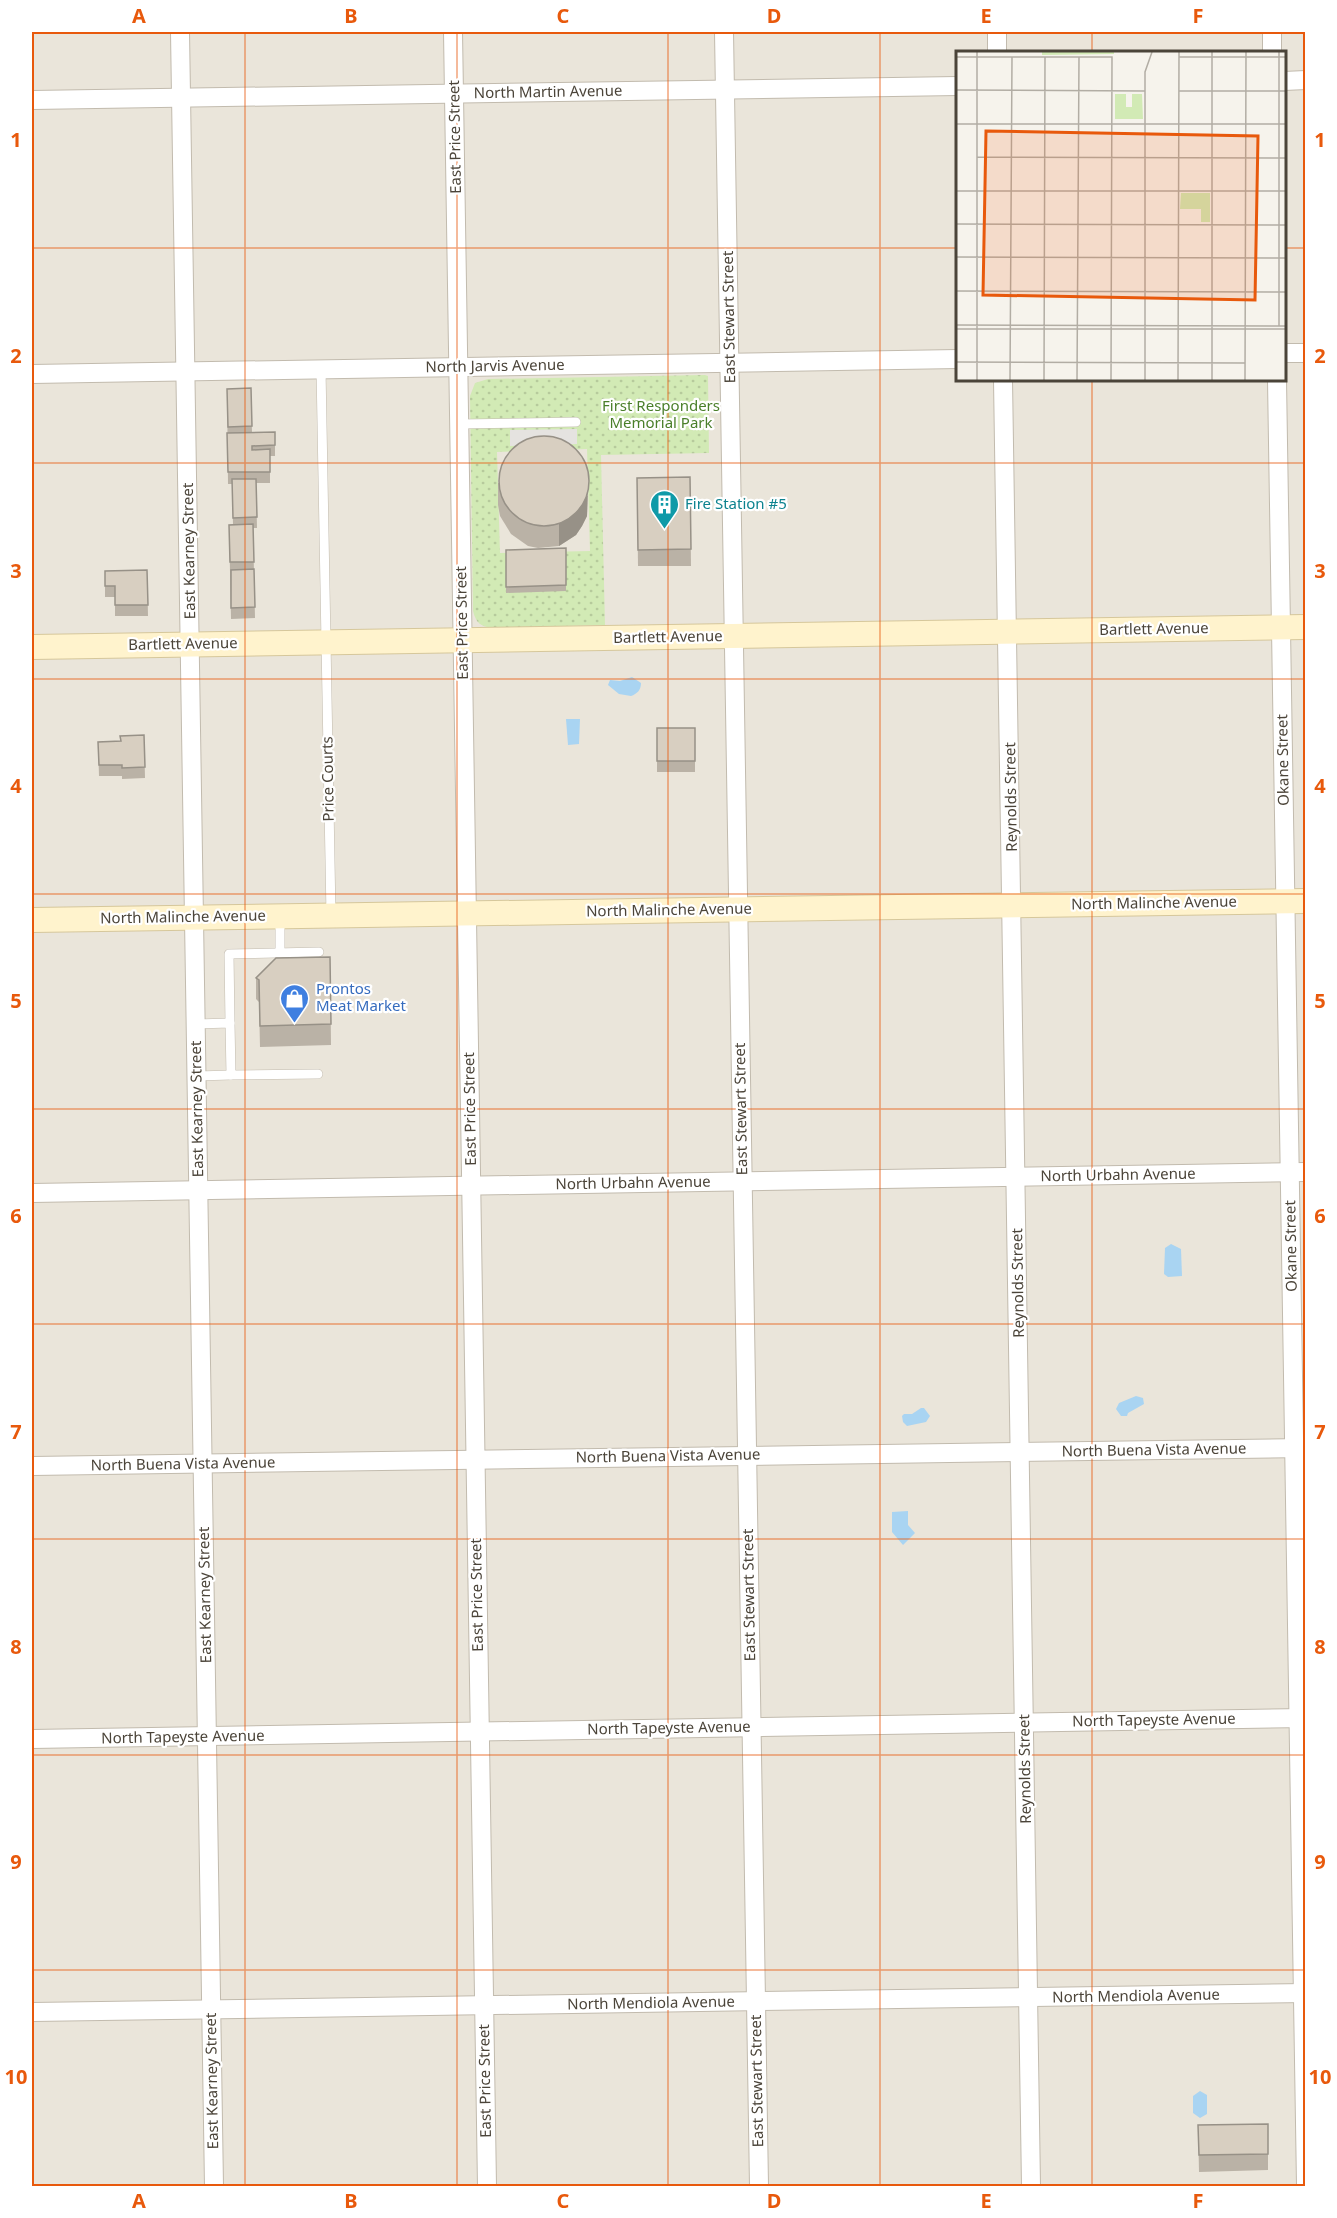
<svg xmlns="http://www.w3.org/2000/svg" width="1337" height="2218" viewBox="0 0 1337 2218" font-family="'Noto Sans',sans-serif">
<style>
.residential{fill:#eae5da;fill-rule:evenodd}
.park{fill:url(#park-dots);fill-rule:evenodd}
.parking{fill:#e5e3e0}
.water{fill:#a9d4f2}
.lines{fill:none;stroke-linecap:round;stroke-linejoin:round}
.lane-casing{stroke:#c2bbae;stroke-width:10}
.street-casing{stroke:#c2bbae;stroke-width:20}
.secondary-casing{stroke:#d6c79b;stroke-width:26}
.lane{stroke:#fff;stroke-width:9}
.street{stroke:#fff;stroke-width:18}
.secondary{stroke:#fff3cd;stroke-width:24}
.wall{fill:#bab2a6}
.shaded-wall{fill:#979187}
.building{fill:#d8cfc1;stroke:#979187;stroke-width:1.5}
.grid{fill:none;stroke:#e8590c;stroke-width:1.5;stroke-opacity:0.55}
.labels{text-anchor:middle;stroke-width:4.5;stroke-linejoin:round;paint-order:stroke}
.street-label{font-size:15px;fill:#4b4439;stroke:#fff}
.park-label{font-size:15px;fill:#4a7f2a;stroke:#fff}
.culture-label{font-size:15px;fill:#0d838f;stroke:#fff;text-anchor:start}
.shop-label{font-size:15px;fill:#366cbe;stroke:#fff;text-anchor:start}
.inset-road{fill:none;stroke:#b2ada4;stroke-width:1.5}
.view{fill:#e8590c;fill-opacity:0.15;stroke:#e8590c;stroke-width:3}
.inset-edge{fill:none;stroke:#4b4439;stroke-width:3}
.neatline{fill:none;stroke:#e8590c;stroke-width:2}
.grid-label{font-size:20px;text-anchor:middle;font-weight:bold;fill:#e8590c}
</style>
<defs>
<pattern id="park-dots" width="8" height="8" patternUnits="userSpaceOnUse" patternTransform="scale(1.5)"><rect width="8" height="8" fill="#d2eab5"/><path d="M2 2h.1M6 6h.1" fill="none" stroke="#b6ca9c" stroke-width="1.8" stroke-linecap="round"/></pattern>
</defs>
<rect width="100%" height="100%" fill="#f6f3ec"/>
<!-- residential -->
<path class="residential" d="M32,32h1273v2154h-1273zM958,52h326v328h-326z"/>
<!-- park -->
<path class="park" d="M705,375l3,1 1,77 -108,2 4,170 -112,3c-12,-1 -17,-5 -20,-17l-3,-215 5,-13 13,-4zM587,449l3,102 -90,2 -3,-101z"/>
<!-- parking -->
<path class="parking" d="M577,429v15l-67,2v-16z"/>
<!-- water -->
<g class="water">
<path d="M632,677l9,6c0,7 -4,11 -10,13l-12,-2 -11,-9 2,-5 10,1z"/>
<path d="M566,719h14l-1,25 -11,1z"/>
<path d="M1171,1244l10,5 1,27 -14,1 -4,-3 1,-26z"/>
<path d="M1136,1396l7,2 1,6 -16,9 -1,3h-6l-5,-7 3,-6z"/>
<path d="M921,1408h3l6,8 -4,6 -19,4 -4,-4 -1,-6 2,-2h8z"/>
<path d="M908,1511v14l7,8 -12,12 -11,-13v-20z"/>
<path d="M1200,2091l7,4v19l-7,4 -7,-5v-17z"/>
</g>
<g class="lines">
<defs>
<g id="lane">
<path d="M321,369l10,546"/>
<path d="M459,424l117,-2"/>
<path d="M280,916v37"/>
<path d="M230,1023l-1,-69 90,-2"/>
<path d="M196,1024l34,-1 1,52 87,-1"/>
<path d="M197,1076l34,-1"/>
</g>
<g id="street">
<path d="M180,32l34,2154"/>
<path d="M453,32l34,2154"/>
<path d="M724,32l35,2154"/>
<path d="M997,32v20"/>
<path d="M1272,32v20"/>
<path d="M1284,81l22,-1"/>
<path d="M32,100l926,-14"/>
<path d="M1284,353h22"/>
<path d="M32,374l926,-15"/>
<path d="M1003,380l28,1806"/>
<path d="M1277,380l29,1805"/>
<path d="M32,1193l1274,-21"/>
<path d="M32,1466l1272,-18"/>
<path d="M32,1739l1274,-21"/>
<path d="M32,2012l1274,-19"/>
</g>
<g id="secondary">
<path d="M32,647l1274,-20"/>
<path d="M32,920l1274,-19"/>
</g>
</defs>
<!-- lane casing -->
<use href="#lane" class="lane-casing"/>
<!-- street casing -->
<use href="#street" class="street-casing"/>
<!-- secondary casing -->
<use href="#secondary" class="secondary-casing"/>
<!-- lane -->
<use href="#lane" class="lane"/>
<!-- street -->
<use href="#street" class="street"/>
<!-- secondary -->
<use href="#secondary" class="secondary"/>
</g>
<!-- wall -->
<g class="wall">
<path d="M251,388l1,45 23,-1v24h-5v27h-14l1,45h-4l2,90 -24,1 -2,-94 4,-1 -1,-40h-4l-1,-95z"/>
<path d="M690,477l1,89h-53l-1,-88z"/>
<path d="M498,483l90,13 -1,20 -5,10 -6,9 -17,11 -21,2 -10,-2 -17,-12 -11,-18 -2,-11z"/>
<path d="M566,548v43l-60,2v-43z"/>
<path d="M147,570l1,46h-33v-19h-10v-26z"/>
<rect x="657" y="728" width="38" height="44"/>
<path d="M144,735l1,43 -23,1v-3h-23l-1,-34 22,-1z"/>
<path d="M330,957l1,88 -71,2 -1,-45 -3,-3v-21z"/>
<path d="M1198,2125l70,29v16l-69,2z"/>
</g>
<!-- shaded-wall -->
<path class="shaded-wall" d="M588,474l-1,42 -5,10 -6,9 -17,11v-22z"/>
<!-- building -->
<g class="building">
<path d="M251,388l1,38 -24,1 -1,-38z"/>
<path d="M275,432v13l-23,1v4l18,-1v23h-42l-1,-39z"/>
<circle cx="544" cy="481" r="45"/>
<path d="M690,477l1,72 -53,1 -1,-72z"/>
<path d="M232,479h24l1,38 -24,1z"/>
<path d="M253,524l1,38h-24l-1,-37z"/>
<path d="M566,548v37l-60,2v-37z"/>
<path d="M254,569l1,38 -24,1v-38z"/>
<path d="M147,570l1,35h-33v-19h-10v-15z"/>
<rect x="657" y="728" width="38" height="33"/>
<path d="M144,735l1,32 -23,1v-3h-23l-1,-23 23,-1 -1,-5z"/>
<path d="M330,957l1,67 -71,2 -1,-46 -3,-2 20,-20z"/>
<path d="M1268,2124v30l-69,1 -1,-30z"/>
</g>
<!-- grid -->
<path class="grid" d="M245,32v2154M457,32v2154M668,32v2154M880,32v2154M1092,32v20M32,248h926M1284,248h22M1092,380v1806M32,463h1274M32,679h1274M32,894h1274M32,1109h1274M32,1324h1274M32,1539h1274M32,1755h1274M32,1970h1274"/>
<!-- icons -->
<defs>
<symbol id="building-pin" viewBox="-11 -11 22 30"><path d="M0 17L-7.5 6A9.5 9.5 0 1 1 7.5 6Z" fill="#0f9aa8" stroke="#fff"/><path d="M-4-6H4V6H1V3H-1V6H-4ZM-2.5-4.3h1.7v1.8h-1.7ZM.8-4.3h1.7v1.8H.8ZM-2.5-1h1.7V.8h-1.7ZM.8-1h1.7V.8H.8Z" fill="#fff"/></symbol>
<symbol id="shop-pin" viewBox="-11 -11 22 30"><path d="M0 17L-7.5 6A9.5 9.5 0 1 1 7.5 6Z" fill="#3f7fe0" stroke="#fff"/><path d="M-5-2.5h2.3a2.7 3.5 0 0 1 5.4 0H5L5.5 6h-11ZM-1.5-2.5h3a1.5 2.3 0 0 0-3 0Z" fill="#fff"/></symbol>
</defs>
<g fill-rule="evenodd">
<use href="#building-pin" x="648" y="488" width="33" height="45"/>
<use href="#shop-pin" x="278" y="982" width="33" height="45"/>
</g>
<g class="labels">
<!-- street labels -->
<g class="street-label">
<text transform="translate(548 92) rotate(-1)" y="5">North Martin Avenue</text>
<text transform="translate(455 137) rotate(-91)" y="5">East Price Street</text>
<text transform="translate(729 317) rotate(-91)" y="5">East Stewart Street</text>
<text transform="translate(495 366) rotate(-1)" y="5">North Jarvis Avenue</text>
<text transform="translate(189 551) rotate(-91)" y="5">East Kearney Street</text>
<text transform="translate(462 623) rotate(-91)" y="5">East Price Street</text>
<text transform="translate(1154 629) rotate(-1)" y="5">Bartlett Avenue</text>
<text transform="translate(668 637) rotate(-1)" y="5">Bartlett Avenue</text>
<text transform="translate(183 644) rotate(-1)" y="5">Bartlett Avenue</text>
<text transform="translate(1283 760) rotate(-91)" y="5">Okane Street</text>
<text transform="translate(328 779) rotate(-91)" y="5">Price Courts</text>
<text transform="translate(1011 797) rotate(-91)" y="5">Reynolds Street</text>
<text transform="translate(1154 903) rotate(-1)" y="5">North Malinche Avenue</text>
<text transform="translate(669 910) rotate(-1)" y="5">North Malinche Avenue</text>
<text transform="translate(183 917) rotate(-1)" y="5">North Malinche Avenue</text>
<text transform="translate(197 1109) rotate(-91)" y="5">East Kearney Street</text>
<text transform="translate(470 1109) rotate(-91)" y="5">East Price Street</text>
<text transform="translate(741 1109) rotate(-91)" y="5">East Stewart Street</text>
<text transform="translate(1118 1175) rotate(-1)" y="5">North Urbahn Avenue</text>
<text transform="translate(633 1183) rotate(-1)" y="5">North Urbahn Avenue</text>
<text transform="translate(1291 1246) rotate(-91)" y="5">Okane Street</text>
<text transform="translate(1018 1283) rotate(-91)" y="5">Reynolds Street</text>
<text transform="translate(1154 1450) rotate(-1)" y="5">North Buena Vista Avenue</text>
<text transform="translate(668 1456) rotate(-1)" y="5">North Buena Vista Avenue</text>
<text transform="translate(183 1464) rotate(-1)" y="5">North Buena Vista Avenue</text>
<text transform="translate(205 1595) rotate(-91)" y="5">East Kearney Street</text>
<text transform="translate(477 1595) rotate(-91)" y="5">East Price Street</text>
<text transform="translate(749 1595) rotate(-91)" y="5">East Stewart Street</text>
<text transform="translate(1154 1720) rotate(-1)" y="5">North Tapeyste Avenue</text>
<text transform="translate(669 1728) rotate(-1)" y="5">North Tapeyste Avenue</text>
<text transform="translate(183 1737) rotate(-1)" y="5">North Tapeyste Avenue</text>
<text transform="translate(1025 1769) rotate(-91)" y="5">Reynolds Street</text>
<text transform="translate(1136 1996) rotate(-1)" y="5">North Mendiola Avenue</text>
<text transform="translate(651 2003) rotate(-1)" y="5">North Mendiola Avenue</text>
<text transform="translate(212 2081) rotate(-91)" y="5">East Kearney Street</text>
<text transform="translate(485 2081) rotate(-91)" y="5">East Price Street</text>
<text transform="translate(757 2081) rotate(-91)" y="5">East Stewart Street</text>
</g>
<!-- park labels -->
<g class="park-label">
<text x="661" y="411">First Responders<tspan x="661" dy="17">Memorial Park</tspan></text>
</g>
<!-- culture labels -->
<g class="culture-label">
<text x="685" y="509">Fire Station #5</text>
</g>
<!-- shop labels -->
<g class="shop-label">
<text x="316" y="994">Prontos<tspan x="316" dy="17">Meat Market</tspan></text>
</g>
</g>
<!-- overview -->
<g transform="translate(956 51)">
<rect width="330" height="330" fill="#f6f3ec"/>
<path d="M86,1h72v2l-72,1zM159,43h11v13h6v-13h10l1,25h-28zM225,142h29v29h-9v-13h-21z" fill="#d2eab5"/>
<path class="inset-road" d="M0,6h156l-1,323M223,6h107M0,39l189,1M223,40h107M0,73h330M21,106l309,1M0,140h330M0,173l330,1M0,206l330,1M0,240l330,1M0,274l330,1M323,275v-274M0,278h330M0,311l289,1M21,329v-328M54,329l2,-323M88,329l1,-323M121,329l2,-323M189,329v-308l7,-20M222,329l1,-328M256,329v-328M289,329l1,-328"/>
<path class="view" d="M30,80l272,5 -3,164 -272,-5z"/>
<rect width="330" height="330" class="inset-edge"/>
</g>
<!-- border -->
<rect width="1337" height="2218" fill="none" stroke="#ffffff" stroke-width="66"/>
<rect x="33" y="33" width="1271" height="2152" class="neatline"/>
<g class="grid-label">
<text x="139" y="23">A</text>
<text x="351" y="23">B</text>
<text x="563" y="23">C</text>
<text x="774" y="23">D</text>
<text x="986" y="23">E</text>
<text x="1198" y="23">F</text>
<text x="16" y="147">1</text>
<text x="1320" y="147">1</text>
<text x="16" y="363">2</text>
<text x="1320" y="363">2</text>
<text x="16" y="578">3</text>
<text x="1320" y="578">3</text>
<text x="16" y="793">4</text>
<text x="1320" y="793">4</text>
<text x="16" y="1008">5</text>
<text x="1320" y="1008">5</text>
<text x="16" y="1223">6</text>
<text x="1320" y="1223">6</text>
<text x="16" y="1439">7</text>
<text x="1320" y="1439">7</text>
<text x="16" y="1654">8</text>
<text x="1320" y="1654">8</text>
<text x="16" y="1869">9</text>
<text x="1320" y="1869">9</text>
<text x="16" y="2084">10</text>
<text x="1320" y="2084">10</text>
<text x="139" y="2208">A</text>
<text x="351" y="2208">B</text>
<text x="563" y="2208">C</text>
<text x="774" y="2208">D</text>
<text x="986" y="2208">E</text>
<text x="1198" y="2208">F</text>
</g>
</svg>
